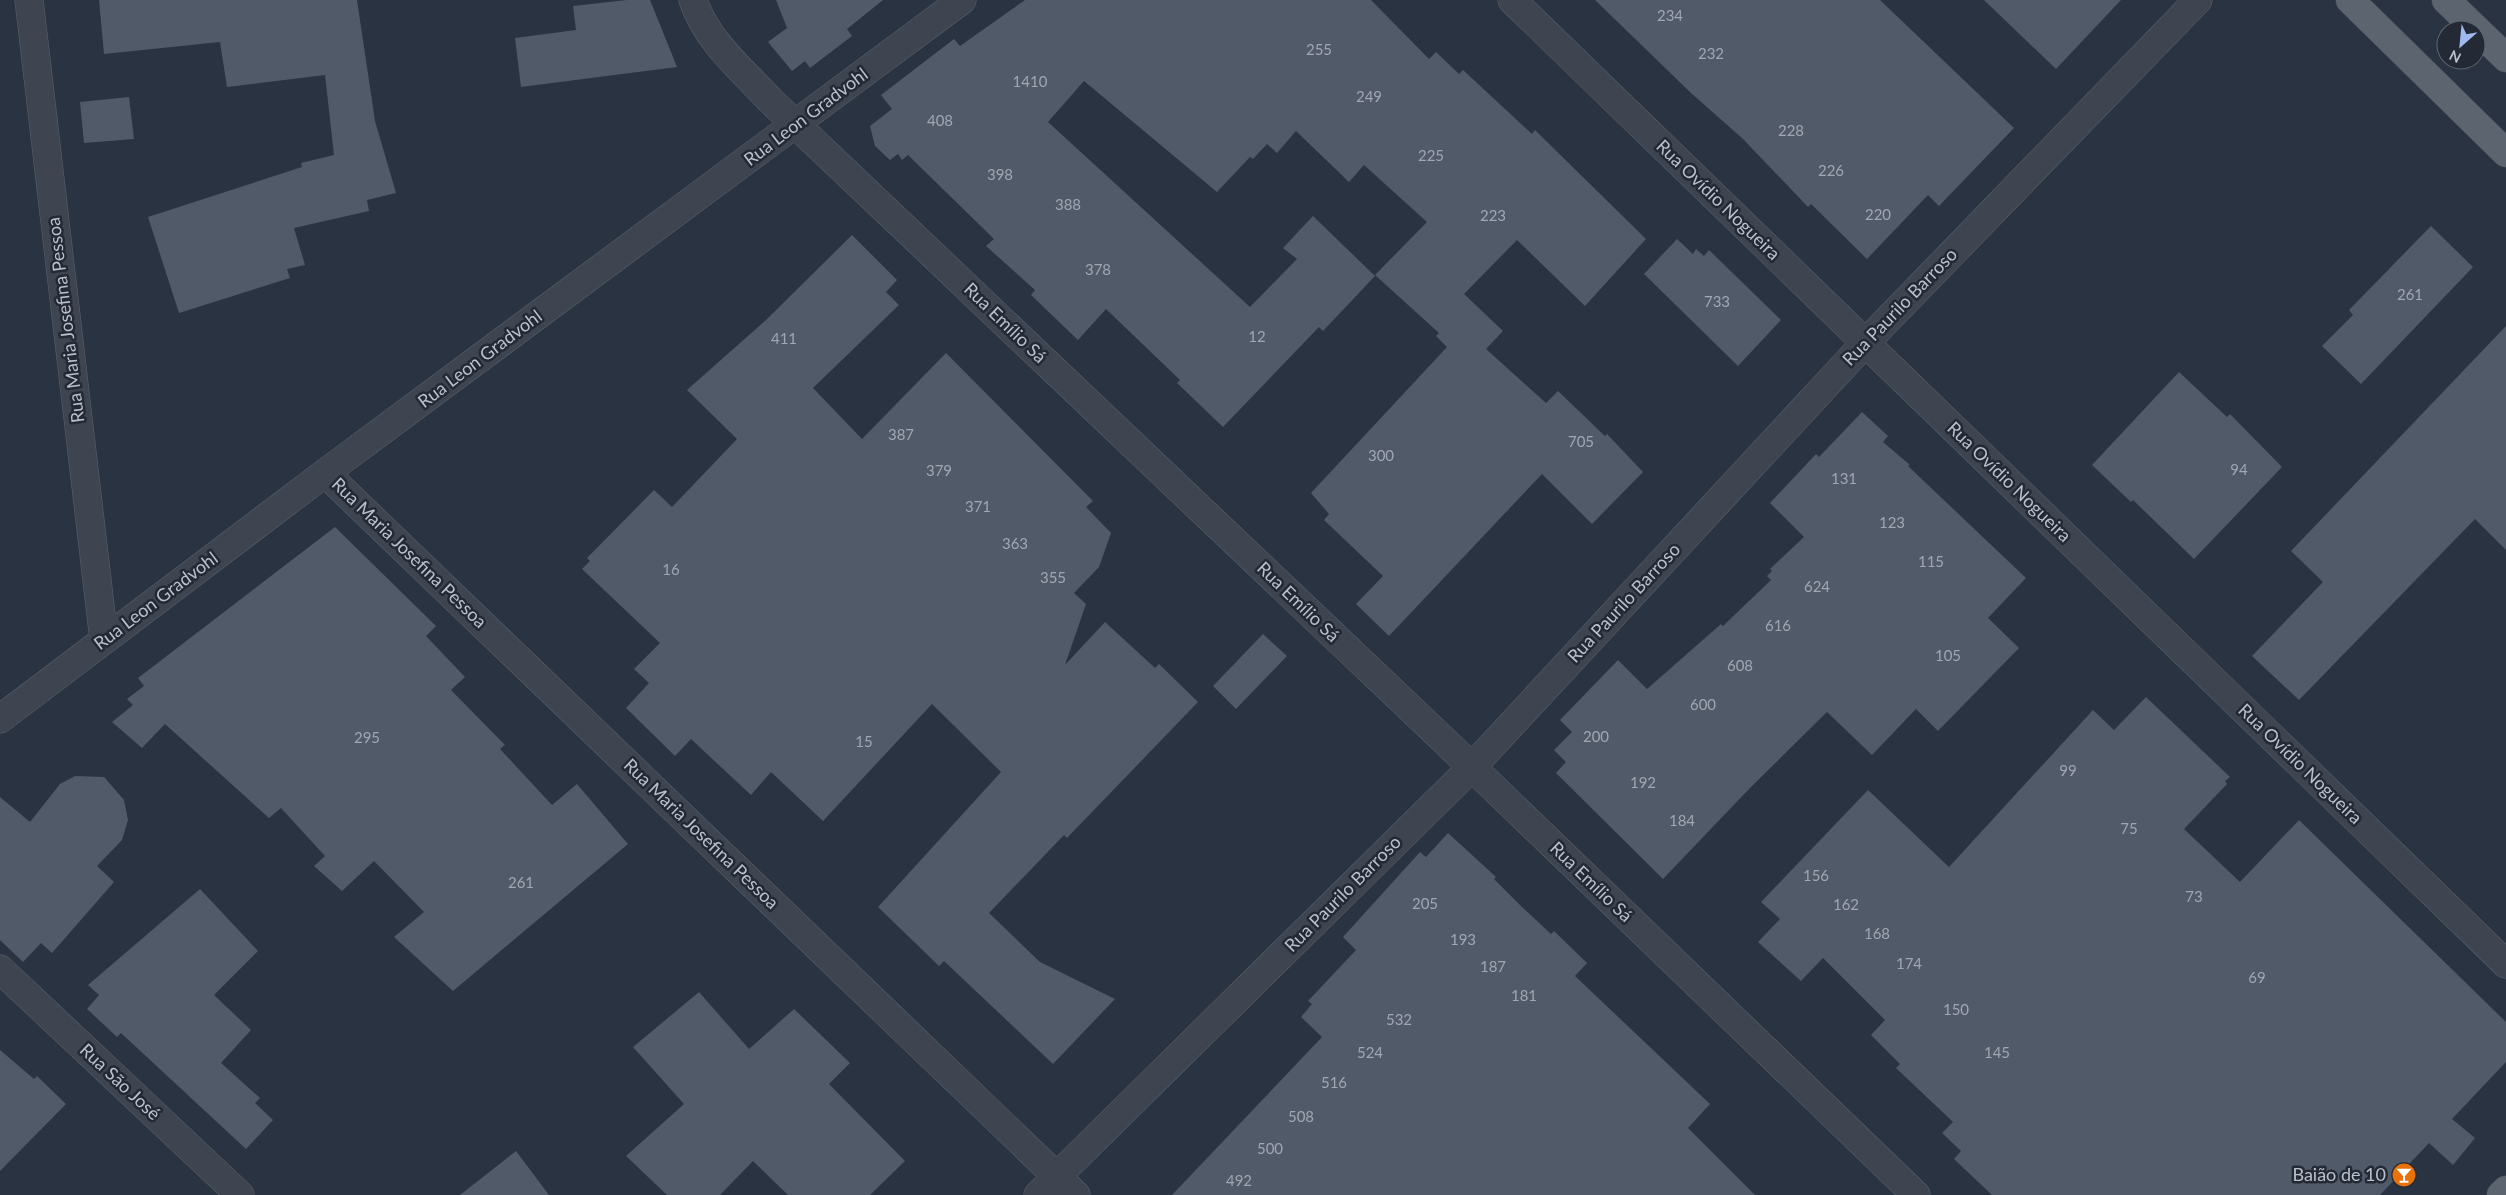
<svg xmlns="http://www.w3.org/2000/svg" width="2506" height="1195" viewBox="0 0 2506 1195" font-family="Lato,sans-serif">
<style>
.building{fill:#515a69}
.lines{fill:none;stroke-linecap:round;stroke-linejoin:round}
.minor-casing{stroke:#5c636e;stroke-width:29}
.major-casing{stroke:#484e5a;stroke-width:29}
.minor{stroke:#3e4551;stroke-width:28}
.major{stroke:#5c6470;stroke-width:28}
.labels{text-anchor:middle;stroke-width:5;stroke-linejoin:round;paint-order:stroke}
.number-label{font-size:15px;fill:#a0a6b2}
.street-label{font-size:18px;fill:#bbc0cb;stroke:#232a36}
.poi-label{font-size:18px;fill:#bbc0cb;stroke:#232a36;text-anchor:end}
</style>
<rect width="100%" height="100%" fill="#2a3341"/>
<!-- building -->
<g class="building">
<path d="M99,0h258l18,121 21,72 -29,7 2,11 -75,17 11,37 -18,4 3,9 -111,35 -31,-96 154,-50 -1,-4 33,-8 -9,-80 -98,12 -7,-45 -116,12z"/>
<path d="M627,0h23l27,67 -156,20 -6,-49 61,-8 -3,-24z"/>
<path d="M776,0h107l-36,29 5,7 -42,32 -5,-7 -13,10 -24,-29 19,-14z"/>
<path d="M1025,0h346l58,59 7,-7 23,22 4,-4 69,64 3,-4 111,109 -61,67 -68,-66 -53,54 39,37 -17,18 60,54 12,-12 47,45 2,-2 36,38 -51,52 -50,-50 -153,162 -33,-32 27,-28 -59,-56 5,-6 -18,-21 136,-146 -11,-11 3,-3 -64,-58 52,-53 -63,-57 -15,17 -53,-51 -19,22 -10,-9 -14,15 -3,-2 -33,35 -133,-111 -36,41 202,185 47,-48 -14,-11 30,-32 62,60 -52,55 -4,-4 -96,100 -46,-44 3,-3 -74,-71 -28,31 -47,-45 4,-5 -49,-44 8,-7 -86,-84 -6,5 -4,-6 -8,6 -15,-14 -5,-20 22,-17 -11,-14 73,-56 6,7z"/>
<path d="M1595,0h285l134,128 -75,78 -11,-11 -61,64 -56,-55 -3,3 -65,-68 -52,-46z"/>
<path d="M1984,0h137l-65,69z"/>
<path d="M129,97l5,42 -50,4 -4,-41z"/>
<path d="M2431,226l42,41 -112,117 -39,-38 31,-31 -4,-5z"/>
<path d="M852,235l45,45 -11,12 13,13 -86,83 49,51 84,-86 147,148 -7,6 25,26 -12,34 -25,26 12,11 -21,61 40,-43 50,46 4,-4 39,38 -131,136 -3,-3 -75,78 51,49 75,37 -62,65 -109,-103 -5,5 -61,-59 123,-135 -69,-68 -109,117 -52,-49 -20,23 -60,-56 -16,17 -49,-48 23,-25 -15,-14 26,-26 -78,-74 8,-8 -3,-3 67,-68 18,17 65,-68 -50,-49 79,-70z"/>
<path d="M1677,239l16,15 3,-5 8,7 5,-6 72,70 -43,46 -94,-92z"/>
<path d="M2506,326v224l-31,-31 -176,181 -47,-44 71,-74 -32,-31z"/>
<path d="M2179,372l48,45 3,-3 52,53 -88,92 -61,-59 -2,2 -39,-37z"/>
<path d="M1862,412l26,24 -5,6 27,23 -2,1 118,112 -38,40 31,30 -81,83 -22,-22 -44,46 -45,-43 -77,76 -87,91 -107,-106 10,-11 -12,-12 18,-18 -12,-12 58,-60 29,29 74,-65 2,2 48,-46 -4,-4 5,-5 -2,-2 34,-32 -34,-34 46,-49 3,3z"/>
<path d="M335,527l101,99 -10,10 39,41 -14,13 54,55 -5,4 52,56 25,-21 51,60 -175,147 -59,-54 30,-25 -50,-51 -32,30 -28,-25 11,-10 -44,-48 -12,10 -104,-94 -23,24 -30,-26 21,-17 -6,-6 17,-13 -6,-8z"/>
<path d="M1263,634l24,22 -51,53 -23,-23z"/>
<path d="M2146,697l84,80 -5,4 2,3 -43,45 56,53 59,-62 207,202v40l-54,57 23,19 -22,27 -24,-22 -49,52h-388l-38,-36 7,-8 -19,-18 11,-11 -57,-54 4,-4 -29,-29 14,-15 -62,-62 -22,23 -43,-39 22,-23 -19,-17 107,-112 81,77 144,-157 21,20z"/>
<path d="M75,776l29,1 20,23 4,20 -6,20 -25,26 17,16 -62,71 -11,-10 -18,19 -23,-22v-143l30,25 30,-38z"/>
<path d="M1448,833l48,44 -2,2 28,28 29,27 3,-3 33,32 -12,13 135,128 -22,24 67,67h-583l150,-158 -21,-20 11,-13 -4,-3 48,-51 -13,-13 77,-85 6,5z"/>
<path d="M200,889l58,62 -44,44 37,35 -30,33 39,35 -5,5 18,17 -27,29 -125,-116 -4,4 -30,-28 12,-14 -11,-10z"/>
<path d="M699,992l50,57 45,-40 56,54 -21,21 76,77 -35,34h-82l-35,-34 -33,34h-53l-41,-39 58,-52 -51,-57z"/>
<path d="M0,1050l34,29 3,-3 29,28 -66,67z"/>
<path d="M516,1151l33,44h-89z"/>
</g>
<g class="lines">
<defs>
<g id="minor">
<path d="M29,0l75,640"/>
<path d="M693,0c13,40 49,70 77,100l702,667 444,428"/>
<path d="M1512,0l994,964"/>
<path d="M325,473l751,722"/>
<path d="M0,719l325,-246 637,-473"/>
<path d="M0,969l240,226"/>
<path d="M1038,1195l434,-428 394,-425 332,-342"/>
</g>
<g id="major">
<path d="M2350,0l156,153"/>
<path d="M2446,0l60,58"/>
<path d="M2501,1195l5,-5"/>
</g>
</defs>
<!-- minor casing -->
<use href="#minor" class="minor-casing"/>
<!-- major casing -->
<use href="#major" class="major-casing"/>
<!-- minor -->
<use href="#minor" class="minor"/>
<!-- major -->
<use href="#major" class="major"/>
</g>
<!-- icons -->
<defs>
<symbol id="bar-disc" viewBox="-11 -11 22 22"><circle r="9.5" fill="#e8710a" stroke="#232a36"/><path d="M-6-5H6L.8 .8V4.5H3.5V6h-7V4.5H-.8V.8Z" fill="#fff"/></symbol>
</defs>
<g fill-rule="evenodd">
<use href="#bar-disc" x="2390" y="1161" width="28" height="28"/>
</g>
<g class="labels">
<!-- number labels -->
<g class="number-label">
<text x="1670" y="21">234</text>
<text x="1319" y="55">255</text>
<text x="1711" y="59">232</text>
<text x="1030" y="87">1410</text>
<text x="1369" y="102">249</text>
<text x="940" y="126">408</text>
<text x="1791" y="136">228</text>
<text x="1431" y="161">225</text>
<text x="1831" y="176">226</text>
<text x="1000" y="180">398</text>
<text x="1068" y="210">388</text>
<text x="1878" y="220">220</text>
<text x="1493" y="221">223</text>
<text x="1098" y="275">378</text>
<text x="2410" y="300">261</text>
<text x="1717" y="307">733</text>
<text x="1257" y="342">12</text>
<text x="784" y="344">411</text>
<text x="901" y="440">387</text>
<text x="1581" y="447">705</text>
<text x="1381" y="461">300</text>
<text x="2239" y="475">94</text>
<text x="939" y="476">379</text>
<text x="1844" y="484">131</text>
<text x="978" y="512">371</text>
<text x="1892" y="528">123</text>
<text x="1015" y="549">363</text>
<text x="1931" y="567">115</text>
<text x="671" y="575">16</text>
<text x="1053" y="583">355</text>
<text x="1817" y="592">624</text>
<text x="1778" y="631">616</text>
<text x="1948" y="661">105</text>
<text x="1740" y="671">608</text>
<text x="1703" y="710">600</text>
<text x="1596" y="742">200</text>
<text x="367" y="743">295</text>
<text x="864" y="747">15</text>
<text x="2068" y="776">99</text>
<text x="1643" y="788">192</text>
<text x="1682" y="826">184</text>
<text x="2129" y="834">75</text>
<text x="1816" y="881">156</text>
<text x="521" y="888">261</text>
<text x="2194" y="902">73</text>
<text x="1425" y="909">205</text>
<text x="1846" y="910">162</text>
<text x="1877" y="939">168</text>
<text x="1463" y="945">193</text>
<text x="1909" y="969">174</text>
<text x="1493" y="972">187</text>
<text x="2257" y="983">69</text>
<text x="1524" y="1001">181</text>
<text x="1956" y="1015">150</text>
<text x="1399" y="1025">532</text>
<text x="1370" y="1058">524</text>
<text x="1997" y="1058">145</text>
<text x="1334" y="1088">516</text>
<text x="1301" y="1122">508</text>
<text x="1270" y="1154">500</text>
<text x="1239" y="1186">492</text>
</g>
<!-- street labels -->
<g class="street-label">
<text transform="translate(806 117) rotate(-37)" y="6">Rua Leon Gradvohl</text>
<text transform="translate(1718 200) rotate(44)" y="6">Rua Ovídio Nogueira</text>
<text transform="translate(1900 307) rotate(-46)" y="6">Rua Paurilo Barroso</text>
<text transform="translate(66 320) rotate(-97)" y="6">Rua Maria Josefina Pessoa</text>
<text transform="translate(1005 323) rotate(44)" y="6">Rua Emílio Sá</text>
<text transform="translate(480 359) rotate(-37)" y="6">Rua Leon Gradvohl</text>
<text transform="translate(2009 482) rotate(44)" y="6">Rua Ovídio Nogueira</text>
<text transform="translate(409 553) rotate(44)" y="6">Rua Maria Josefina Pessoa</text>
<text transform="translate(156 601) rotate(-37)" y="6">Rua Leon Gradvohl</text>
<text transform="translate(1298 602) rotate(44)" y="6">Rua Emílio Sá</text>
<text transform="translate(1624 603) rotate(-47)" y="6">Rua Paurilo Barroso</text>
<text transform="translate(2300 764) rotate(44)" y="6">Rua Ovídio Nogueira</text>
<text transform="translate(701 834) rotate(44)" y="6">Rua Maria Josefina Pessoa</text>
<text transform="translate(1591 882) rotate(44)" y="6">Rua Emílio Sá</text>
<text transform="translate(1343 894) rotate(-45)" y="6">Rua Paurilo Barroso</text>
<text transform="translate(120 1082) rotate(43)" y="6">Rua São José</text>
</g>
<!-- poi labels -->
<g class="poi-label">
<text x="2386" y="1181">Baião de 10</text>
</g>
</g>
<!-- north arrow -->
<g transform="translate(2461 45) rotate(207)"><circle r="24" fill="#232a36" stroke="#606672"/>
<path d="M0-4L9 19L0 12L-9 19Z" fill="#9db9ee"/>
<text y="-8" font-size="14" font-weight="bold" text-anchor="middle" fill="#bbc0cb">N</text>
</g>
</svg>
